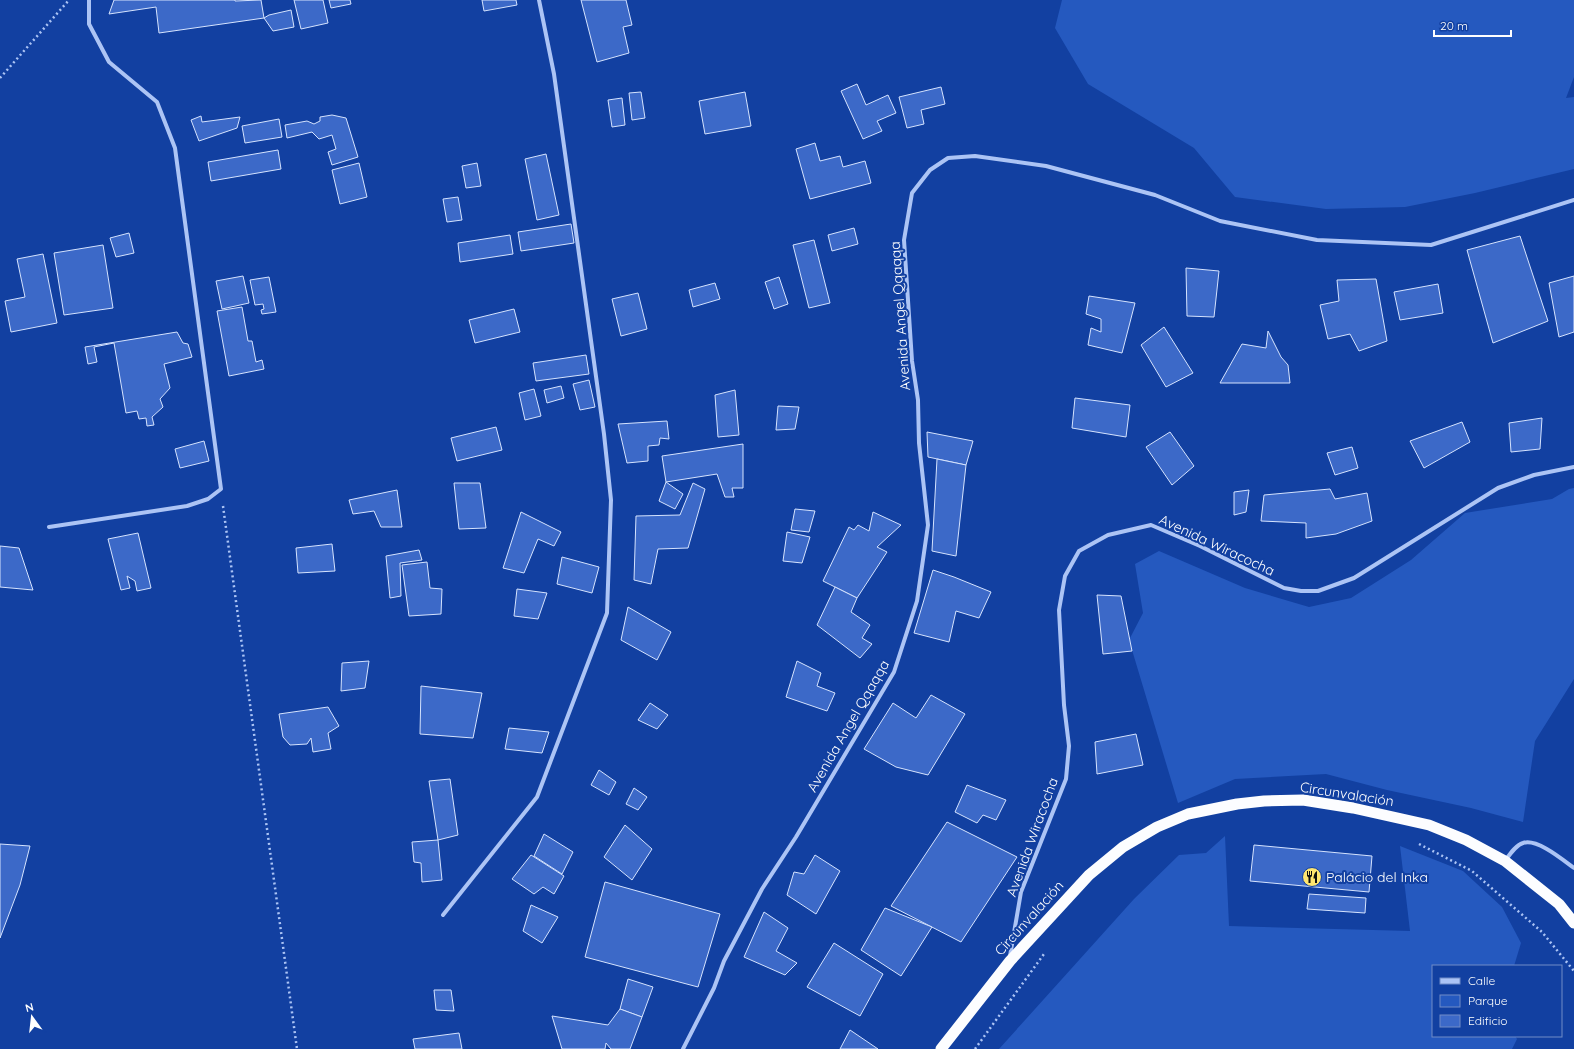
<svg xmlns="http://www.w3.org/2000/svg" width="1574" height="1049" viewBox="0 0 1574 1049" font-family="Quicksand,sans-serif">
<style>
.green{fill:#2559bf}
.building{fill:#3c69c8;stroke:#d5e3fe}
.lines{fill:none;stroke-linecap:round;stroke-linejoin:round}
.path{stroke:#acc4f5;stroke-width:2.5;stroke-dasharray:2 3;stroke-linecap:butt}
.minor{stroke:#acc4f5;stroke-width:4}
.trunk{stroke:#fcfdff;stroke-width:11}
.labels{text-anchor:middle;stroke-width:4;stroke-linejoin:round;paint-order:stroke}
.street-label{font-size:14px;fill:#fff;stroke:#1240a1}
.poi-label{font-size:14px;fill:#fff;stroke:#1240a1;text-anchor:start}
</style>
<rect width="100%" height="100%" fill="#1240a1"/>
<!-- green -->
<g class="green">
<path d="M1062,0h512v77l-8,21 8,-1v72l-99,24 -70,14 -79,2 -91,-12 -41,-49 -106,-64 -33,-56z"/>
<path d="M1574,488v191l-39,62 -12,81 -52,-14 -84,-18 -61,-16 -91,5 -57,24 -49,-163 14,-27 -8,-49 24,-13 86,37 64,19 42,-9 60,-38 54,-47 87,-14 17,-10z"/>
<path d="M1225,836l4,90 181,5 -10,-85 63,25 39,36 19,36 -7,23h-81v70h82l2,3 -5,10h-513l135,-150 45,-44 27,-2z"/>
</g>
<!-- building -->
<g class="building">
<path d="M114,0h121v1l26,-1 3,18 -105,15 -3,-26 -47,7z"/>
<path d="M294,0h29l5,23 -27,6z"/>
<path d="M329,0h21l1,4 -20,4z"/>
<path d="M482,0h34l1,5 -33,6z"/>
<path d="M581,0h45l6,25 -9,2 6,26 -32,9z"/>
<path d="M291,10l3,17 -21,4 -9,-13 5,-3z"/>
<path d="M857,84l9,21 22,-10 8,18 -19,8 5,10 -19,8 -22,-48z"/>
<path d="M941,87l4,17 -24,6 3,14 -17,4 -8,-31z"/>
<path d="M641,92l4,26 -13,2 -3,-27z"/>
<path d="M745,92l6,34 -46,8 -6,-33z"/>
<path d="M622,98l3,27 -13,2 -4,-27z"/>
<path d="M332,115l14,3 12,39 -26,8 -4,-13 8,-3 -4,-14 -13,4 -7,-7 -25,6 -2,-13 22,-4 7,3 6,-3v-4z"/>
<path d="M201,116l1,6 38,-5 -3,11 -38,13 -8,-21z"/>
<path d="M279,119l3,18 -37,6 -3,-17z"/>
<path d="M815,143l5,18 20,-5 3,11 22,-6 6,22 -61,16 -14,-50z"/>
<path d="M278,150l3,19 -70,12 -3,-19z"/>
<path d="M546,154l13,61 -22,5 -12,-61z"/>
<path d="M359,163l8,34 -27,7 -8,-34z"/>
<path d="M477,163l4,23 -15,2 -4,-22z"/>
<path d="M458,197l4,23 -15,2 -4,-23z"/>
<path d="M571,224l3,19 -53,8 -3,-19z"/>
<path d="M854,228l4,16 -26,7 -4,-16z"/>
<path d="M129,233l5,20 -18,4 -6,-19z"/>
<path d="M510,235l3,19 -53,8 -2,-19z"/>
<path d="M1520,236l28,85 -55,22 -26,-93z"/>
<path d="M814,240l16,63 -21,5 -16,-63z"/>
<path d="M103,245l10,63 -49,7 -10,-62z"/>
<path d="M43,254l14,69 -46,9 -6,-31 20,-4 -8,-38z"/>
<path d="M1186,268l33,3 -5,46 -27,-1z"/>
<path d="M243,276l6,27 -27,6 -6,-28z"/>
<path d="M1574,276v56l-15,5 -10,-54z"/>
<path d="M269,277l7,35 -14,2 -1,-4 3,-1 -1,-5 -8,1 -5,-25z"/>
<path d="M779,277l9,27 -14,5 -9,-27z"/>
<path d="M1376,279l11,62 -28,10 -9,-17 -22,5 -8,-34 19,-4 -2,-21z"/>
<path d="M715,283l5,16 -27,8 -4,-17z"/>
<path d="M1438,284l5,29 -43,7 -6,-28z"/>
<path d="M638,293l9,36 -26,7 -9,-37z"/>
<path d="M1089,296l46,7 -13,50 -34,-8 3,-17 10,4v-13l-15,-5z"/>
<path d="M242,307l6,34h4l4,21 6,-2 2,9 -35,7 -12,-65z"/>
<path d="M514,309l6,23 -45,11 -6,-23z"/>
<path d="M1164,327l29,46 -27,14 -25,-42z"/>
<path d="M1268,331l13,26 7,8 2,18h-70l22,-39 24,4z"/>
<path d="M177,332l6,11 5,1 4,13 -28,7 6,24 -10,11 3,8 -11,10 2,8 -7,1 -1,-8 -7,1 -2,-8 -11,2 -12,-70 -20,4 3,15 -9,2 -3,-17z"/>
<path d="M586,355l3,19 -53,7 -3,-18z"/>
<path d="M589,380l6,27 -15,3 -7,-26z"/>
<path d="M561,386l3,12 -17,5 -3,-13z"/>
<path d="M534,389l7,27 -16,4 -6,-27z"/>
<path d="M735,390l4,45 -21,2 -3,-42z"/>
<path d="M1075,398l55,7 -4,32 -54,-9z"/>
<path d="M778,406l21,1 -4,22 -19,1z"/>
<path d="M1542,418l-2,31 -29,3 -2,-29z"/>
<path d="M667,421l2,18 -9,-1 -1,7 -11,1v15l-21,2 -9,-39z"/>
<path d="M1462,422l8,20 -46,26 -14,-27z"/>
<path d="M496,427l6,23 -45,11 -6,-23z"/>
<path d="M927,432l46,9 -7,24 -38,-8z"/>
<path d="M1170,432l24,34 -22,19 -26,-38z"/>
<path d="M204,441l5,20 -29,7 -5,-19z"/>
<path d="M743,444v44h-11l2,9h-9l-8,-23 -51,8 -4,-26z"/>
<path d="M1352,447l6,21 -23,7 -8,-22z"/>
<path d="M937,459l29,6 -10,91 -24,-5z"/>
<path d="M666,482l17,12 -8,15 -16,-8z"/>
<path d="M454,483h26l6,45 -27,1z"/>
<path d="M693,483l12,6 -17,59 -30,1 -7,35 -17,-4 2,-64 44,-1z"/>
<path d="M1330,489l5,10 32,-6 5,28 -36,13 -30,4v-15l-45,-2 3,-26z"/>
<path d="M397,490l5,37h-21l-7,-16 -21,3 -4,-14z"/>
<path d="M1249,490l-3,22 -12,3v-23z"/>
<path d="M795,509l20,2 -6,21 -18,-2z"/>
<path d="M521,512l40,20 -7,14 -16,-7 -14,34 -21,-5z"/>
<path d="M873,512l28,13 -24,22 10,5 -30,46 -34,-17 26,-54 5,3 4,-5 11,6z"/>
<path d="M787,532l23,5 -8,26 -19,-2z"/>
<path d="M138,533l13,55 -14,3 -2,-10 -8,-5 3,12 -9,2 -13,-51z"/>
<path d="M332,544l3,27 -37,2 -2,-25z"/>
<path d="M0,546l19,2 14,42 -33,-3z"/>
<path d="M419,550l3,10 -22,3 1,33 -11,2 -4,-42z"/>
<path d="M562,557l37,10 -7,26 -35,-9z"/>
<path d="M427,562l3,26 12,1 -1,25 -32,2 -7,-51z"/>
<path d="M933,570l21,7 37,15 -12,26 -23,-7 -7,31 -35,-9z"/>
<path d="M835,587l22,11 -6,14 19,13 -8,13 10,6 -12,14 -43,-33z"/>
<path d="M517,589l30,4 -9,26 -24,-3z"/>
<path d="M1097,595l24,1 11,55 -29,3z"/>
<path d="M628,607l43,25 -14,28 -36,-20z"/>
<path d="M369,661l-4,27 -24,3 1,-28z"/>
<path d="M797,661l24,12 -4,13 18,7 -8,18 -41,-14z"/>
<path d="M421,686l61,7 -9,45 -53,-4z"/>
<path d="M931,695l34,19 -37,61 -32,-8 -32,-18 29,-46 23,15z"/>
<path d="M650,703l18,12 -11,14 -19,-9z"/>
<path d="M328,707l11,19 -11,7 3,16 -18,3 -2,-14 -4,6 -17,1 -7,-8 -4,-23z"/>
<path d="M509,728l40,4 -7,21 -37,-4z"/>
<path d="M1136,734l7,31 -46,9 -2,-32z"/>
<path d="M599,770l17,12 -7,13 -18,-10z"/>
<path d="M450,779l8,56 -20,5 -9,-59z"/>
<path d="M967,785l39,15 -10,20 -13,-5 -6,8 -22,-11z"/>
<path d="M634,788l13,9 -9,13 -12,-6z"/>
<path d="M947,822l70,35 -56,85 -70,-36z"/>
<path d="M625,825l27,24 -20,31 -28,-23z"/>
<path d="M544,834l29,18 -11,22 -28,-18z"/>
<path d="M438,840l4,40 -20,2 -1,-19 -7,-1 -2,-20z"/>
<path d="M0,844l30,2 -10,39 -20,53z"/>
<path d="M1254,845l118,11 -3,36 -119,-11z"/>
<path d="M531,855l33,21 -10,18 -11,-7 -9,7 -22,-15z"/>
<path d="M815,855l25,16 -24,43 -29,-19 7,-23 10,2z"/>
<path d="M605,882l115,32 -22,73 -113,-30z"/>
<path d="M1309,894l57,4 -1,15 -58,-4z"/>
<path d="M531,905l27,12 -16,26 -19,-12z"/>
<path d="M885,908l47,19 -31,49 -40,-26z"/>
<path d="M764,912l24,16 -12,23 21,12 -12,12 -41,-18z"/>
<path d="M834,943l49,31 -23,42 -53,-29z"/>
<path d="M628,979l25,8 -11,30 -22,-8z"/>
<path d="M434,990h17l3,21 -18,-1z"/>
<path d="M620,1009l22,8 -12,32h-19l-5,-6 -1,6h-43l-10,-33 56,9z"/>
<path d="M850,1030l28,19h-38z"/>
<path d="M459,1033l3,16h-47l-2,-10z"/>
</g>
<g class="lines">
<!-- path -->
<g class="path">
<path d="M0,78l69,-78"/>
<path d="M223,506l74,543"/>
<path d="M1419,844l53,27 70,61 32,39"/>
<path d="M975,1049l69,-95"/>
</g>
<!-- minor -->
<g class="minor">
<path d="M49,527l138,-21 21,-7 13,-10 -46,-341 -18,-46 -48,-40 -20,-38v-24"/>
<path d="M1505,861c5,-7 11,-16 18,-18 14,-5 40,17 51,25"/>
<path d="M443,915l94,-118 70,-184 4,-113 -7,-66 -50,-360 -15,-74"/>
<path d="M1010,956l11,-64 45,-113 3,-33 -5,-41 -5,-95 6,-34 14,-25 29,-16 43,-10 49,21 84,42 17,3h17l36,-13 144,-90 36,-13 40,-8"/>
<path d="M683,1049l31,-61 10,-27 38,-72 34,-52 98,-165 23,-71 11,-76 -9,-82 -1,-43 -6,-39 -8,-121 8,-47 18,-23 18,-12 27,-2 71,10 109,29 65,26 97,19 114,5 143,-45"/>
</g>
<!-- trunk -->
<path class="trunk" d="M941,1049l69,-88 79,-86 34,-28 34,-20 31,-13 49,-10 27,-3 39,-1 50,8 76,17 37,15 39,21 54,43 15,19"/>
</g>
<!-- icons -->
<defs>
<symbol id="restaurant-disc" viewBox="-11 -11 22 22"><circle r="9.5" fill="#ffe670" stroke="#1240a1"/><path d="M-5-6h1v4h1v-4h1v4h1v-4h1v5L-1.5 .5V6h-2V.5L-5-1ZM5-6V6H3V1.5H1.5Q1.5-4 5-6Z" fill="#111"/></symbol>
</defs>
<g fill-rule="evenodd">
<use href="#restaurant-disc" x="1301" y="866" width="22" height="22"/>
</g>
<g class="labels">
<!-- street labels -->
<g class="street-label">
<text transform="translate(900 316) rotate(-94)" y="5">Avenida Angel Qqaqqa</text>
<text transform="translate(1217 545) rotate(25)" y="5">Avenida Wiracocha</text>
<text transform="translate(848 726) rotate(-60)" y="5">Avenida Angel Qqaqqa</text>
<text transform="translate(1347 794) rotate(9)" y="5">Circunvalación</text>
<text transform="translate(1032 837) rotate(-70)" y="5">Avenida Wiracocha</text>
<text transform="translate(1029 918) rotate(-48)" y="5">Circunvalación</text>
</g>
<!-- poi labels -->
<g class="poi-label">
<text x="1326" y="882">Palácio del Inka</text>
</g>
</g>
<!-- legend -->
<rect x="1432" y="965" width="130" height="72" fill="#1240a1" stroke="#718cc7"/>
<rect x="1440" y="978" width="20" height="6" fill="#acc4f5" stroke="#718cc7"/>
<text x="1468" y="985" font-size="12" fill="#ffffff">Calle</text>
<rect x="1440" y="995" width="20" height="12" fill="#2559bf" stroke="#718cc7"/>
<text x="1468" y="1005" font-size="12" fill="#ffffff">Parque</text>
<rect x="1440" y="1015" width="20" height="12" fill="#3c69c8" stroke="#718cc7"/>
<text x="1468" y="1025" font-size="12" fill="#ffffff">Edificio</text>
<!-- north arrow -->
<g transform="translate(32 1017) rotate(345)" stroke="#1240a1" stroke-width="3" paint-order="stroke">
<path d="M0-3L7 15L0 10L-7 15Z" fill="#ffffff"/>
<text y="-6" font-size="11" font-weight="bold" text-anchor="middle" fill="#ffffff">N</text>
</g>
<!-- scale -->
<path d="M1434 30v6h77v-6" fill="none" stroke="#ffffff" stroke-width="2"/>
<text x="1440" y="30" font-size="12" fill="#ffffff" stroke="#1240a1" stroke-width="3" paint-order="stroke">20 m</text>
</svg>
